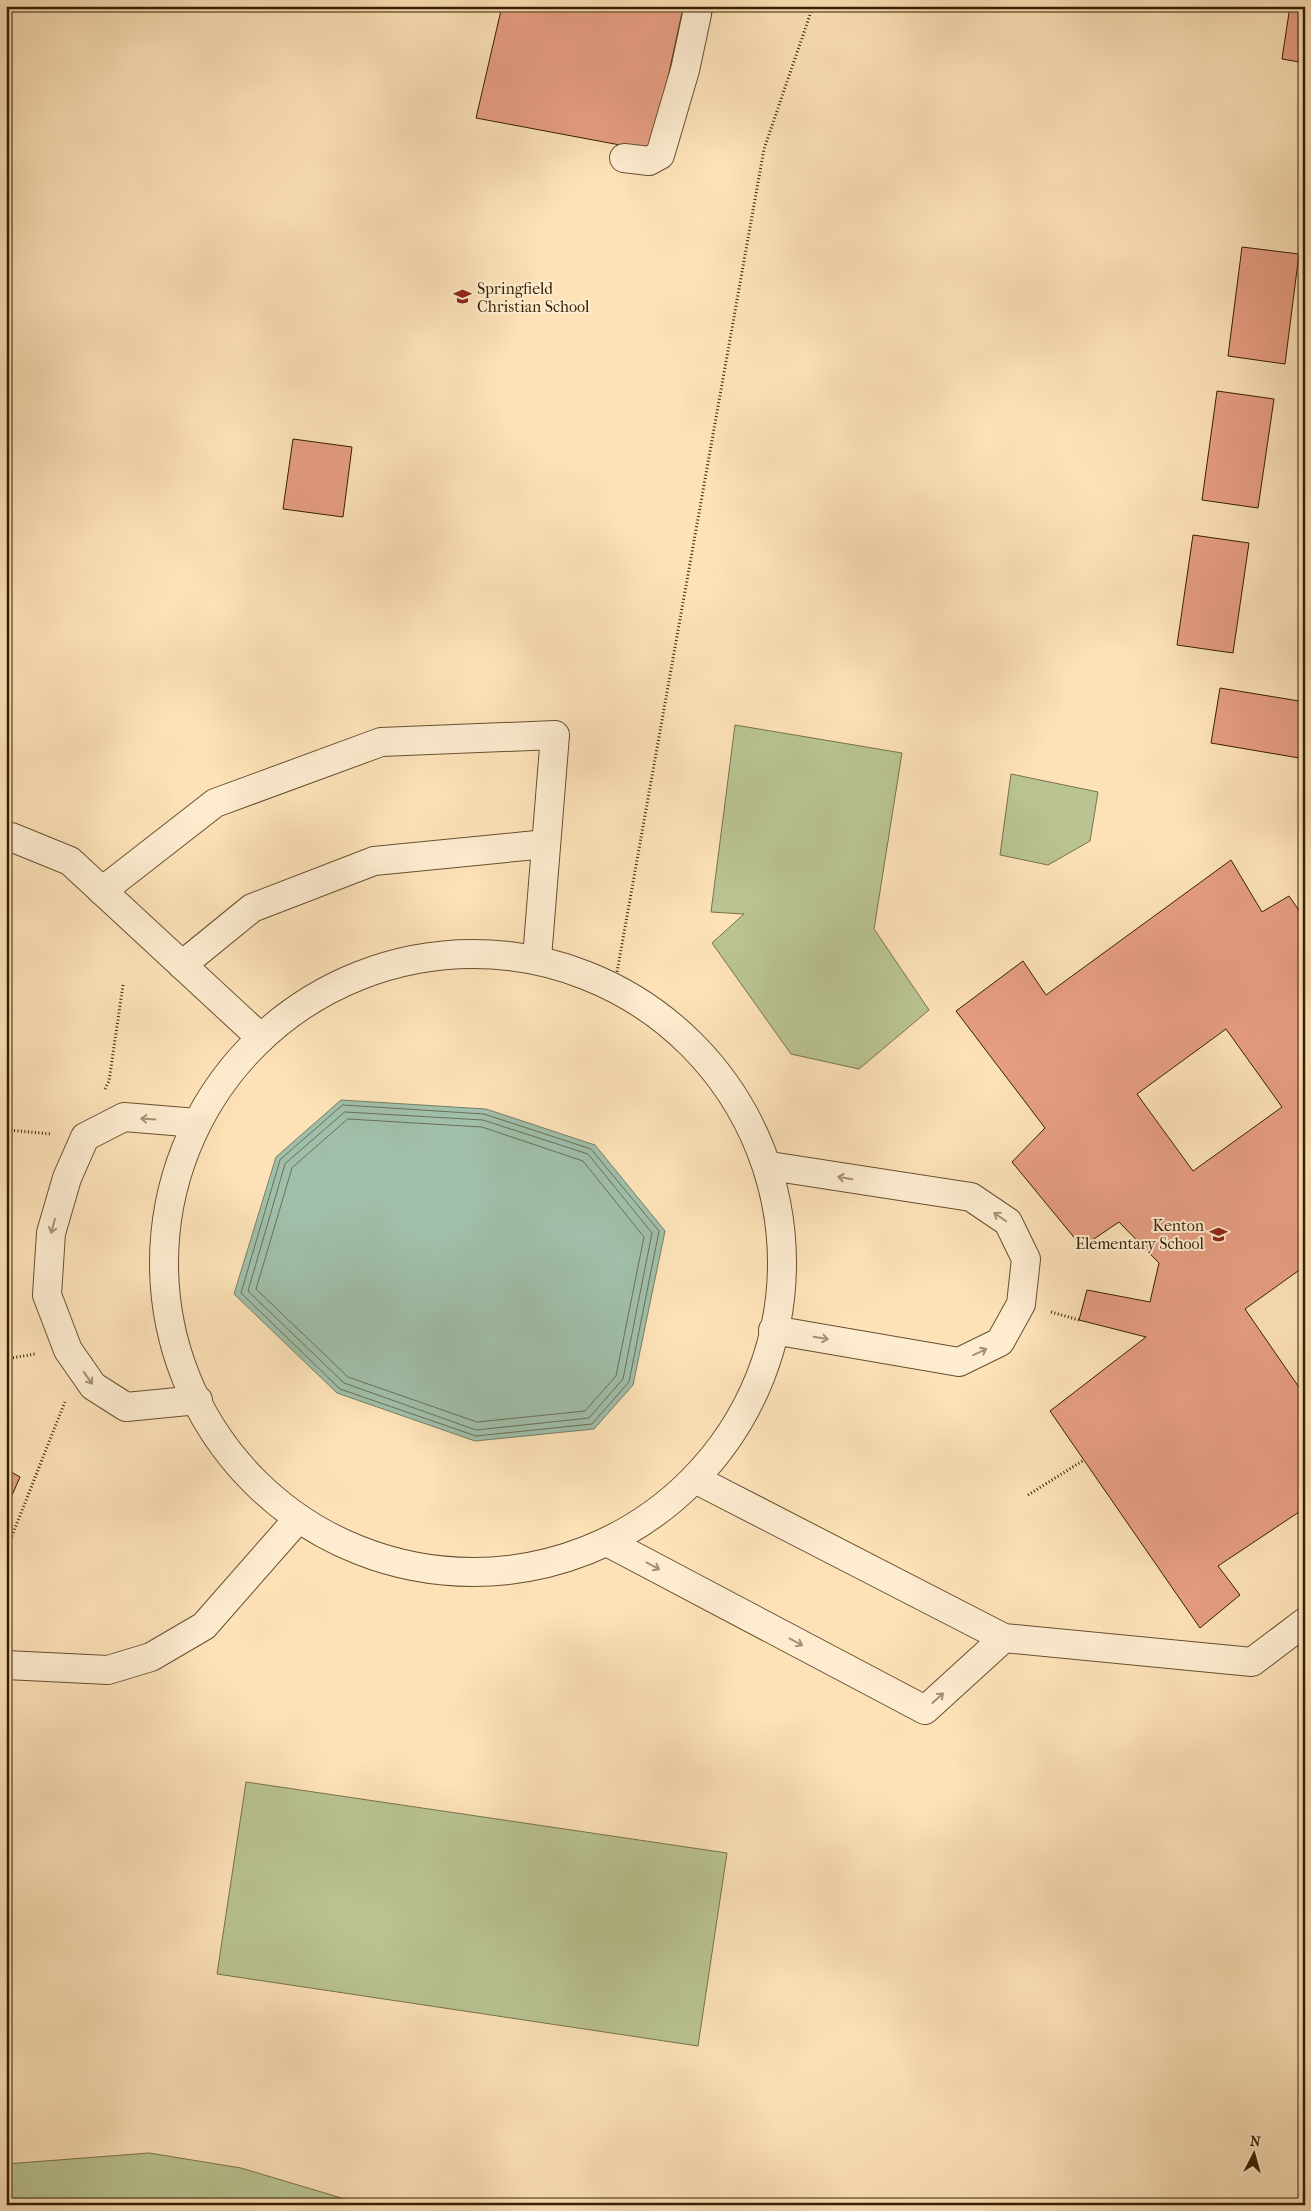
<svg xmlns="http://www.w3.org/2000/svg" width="1311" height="2211" viewBox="0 0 1311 2211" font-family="'IM FELL French Canon',serif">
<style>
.green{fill:#bac493;stroke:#78724a}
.water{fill:#a0bfaa;stroke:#757f66}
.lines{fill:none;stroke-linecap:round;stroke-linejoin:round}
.shore{stroke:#6a6f56;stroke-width:1}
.building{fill:#e79e82;stroke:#351f01;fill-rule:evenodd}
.minor-casing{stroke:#67502f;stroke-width:30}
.path{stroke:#351f01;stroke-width:3;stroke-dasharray:1 2.5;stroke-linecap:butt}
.minor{stroke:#feecd1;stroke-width:28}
.oneway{stroke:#a49073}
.labels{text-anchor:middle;stroke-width:4;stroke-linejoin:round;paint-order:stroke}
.poi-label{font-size:16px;fill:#351f01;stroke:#feecd1;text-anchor:start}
</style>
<rect width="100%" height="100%" fill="#fde2b8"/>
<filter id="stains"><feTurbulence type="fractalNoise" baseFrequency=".004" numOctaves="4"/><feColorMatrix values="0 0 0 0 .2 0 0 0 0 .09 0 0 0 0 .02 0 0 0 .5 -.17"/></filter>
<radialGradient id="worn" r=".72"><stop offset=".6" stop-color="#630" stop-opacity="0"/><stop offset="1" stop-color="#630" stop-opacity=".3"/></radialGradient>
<!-- green -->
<g class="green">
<path d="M735,725l167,28 -28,176 55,81 -70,59 -68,-15 -79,-111 32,-29 -33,-2z"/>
<path d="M1011,774l87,18 -8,49 -42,24 -48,-10z"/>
<path d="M246,1782l481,71 -29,193 -481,-72z"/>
<path d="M149,2153l92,15 124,37h-359v-41z"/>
</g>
<!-- water -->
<path class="water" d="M341,1100l145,9 109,36 70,86 -32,154 -39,44 -119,12 -138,-48 -103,-99 42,-137z"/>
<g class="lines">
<!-- shore -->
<g class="shore">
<path d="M343,1105l141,9 107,35 68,82 -30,151 -37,42 -116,12 -136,-47 -99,-96 39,-133z"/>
<path d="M345,1112l138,8 105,34 64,79 -29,146 -34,39 -113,12 -132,-47 -96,-92 37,-127z"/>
<path d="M348,1119l134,8 101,34 61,76 -28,139 -31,35 -108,11 -129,-45 -92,-88 36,-121z"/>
</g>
</g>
<!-- building -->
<g class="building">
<path d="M502,6h212l-3,10 -29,-3 -30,138 -176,-33z"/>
<path d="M1290,6h15v57l-23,-4z"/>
<path d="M1242,247l57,7 -14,110 -57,-8z"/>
<path d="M1217,391l57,8 -16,109 -56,-8z"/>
<path d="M293,439l59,8 -9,70 -60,-8z"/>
<path d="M1193,535l56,8 -16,110 -56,-8z"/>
<path d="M1220,688l85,14v57l-94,-16z"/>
<path d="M1231,860l31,52 27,-16 16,23v347l-60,43 60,87v112l-87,58 22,29 -40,33 -150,-217 96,-74 -67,-17 8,-30 63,12 9,-39 -40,-41 -37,25 -70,-85 33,-34 -89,-117 67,-50 23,34zM1226,1029l56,78 -89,64 -56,-77z"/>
<path d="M6,1469l14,8 -14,32z"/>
</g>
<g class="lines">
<defs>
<g id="minor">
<path d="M624,158l25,3 11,-6 25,-85 12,-56"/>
<path d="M6,837h5l59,24 191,177"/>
<path d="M102,891l113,-88 166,-61 174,-7 -18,223"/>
<circle cx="473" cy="1263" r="309"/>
<path d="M182,965l70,-57 122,-47 172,-17"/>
<path d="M197,1123l-73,-6 -39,20 -18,41 -16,55 -4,62 21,55 25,36 33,21 72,-7"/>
<path d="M770,1166l201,31 37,25 18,37 -5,45 -21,38 -41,20 -186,-32"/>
<path d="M697,1480l307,158 248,24 53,-40"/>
<path d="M609,1543l316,167 79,-72"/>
<path d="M6,1665l102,5 43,-13 53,-31 93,-106"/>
</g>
</defs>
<!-- minor casing -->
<use href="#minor" class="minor-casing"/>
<!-- path -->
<g class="path">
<path d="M614,989l150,-840 49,-143"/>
<path d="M105,1089l4,-8 14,-96"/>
<path d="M7,1130l45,4"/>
<path d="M1051,1312l28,8"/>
<path d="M6,1359l29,-5"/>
<path d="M1028,1495l56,-35"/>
<path d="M6,1538h5l54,-136"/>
</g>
<!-- minor -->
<use href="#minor" class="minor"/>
</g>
<!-- one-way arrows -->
<defs><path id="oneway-shaft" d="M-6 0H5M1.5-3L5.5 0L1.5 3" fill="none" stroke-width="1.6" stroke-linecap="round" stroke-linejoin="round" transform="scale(1.25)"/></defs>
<g class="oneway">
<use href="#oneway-shaft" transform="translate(148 1119) rotate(-176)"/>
<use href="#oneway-shaft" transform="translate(845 1178) rotate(-171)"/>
<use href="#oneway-shaft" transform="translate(1000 1217) rotate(-145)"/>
<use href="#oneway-shaft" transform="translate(53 1226) rotate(105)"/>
<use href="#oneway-shaft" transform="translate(821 1338) rotate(10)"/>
<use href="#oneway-shaft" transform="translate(980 1352) rotate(-25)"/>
<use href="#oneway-shaft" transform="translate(88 1378) rotate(55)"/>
<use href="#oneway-shaft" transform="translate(653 1566) rotate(28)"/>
<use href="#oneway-shaft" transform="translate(796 1642) rotate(28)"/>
<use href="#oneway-shaft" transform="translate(938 1698) rotate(-42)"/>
</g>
<!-- icons -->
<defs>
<symbol id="school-bare" viewBox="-9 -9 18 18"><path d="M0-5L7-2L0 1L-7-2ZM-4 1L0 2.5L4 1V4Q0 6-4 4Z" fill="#8f2418" stroke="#feecd1" stroke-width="2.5" paint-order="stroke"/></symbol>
</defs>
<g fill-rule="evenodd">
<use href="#school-bare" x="450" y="284" width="25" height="25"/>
<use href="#school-bare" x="1206" y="1222" width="25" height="25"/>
</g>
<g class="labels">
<!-- poi labels -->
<g class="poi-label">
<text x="477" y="294">Springfield<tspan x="477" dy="18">Christian School</tspan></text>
<text x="1204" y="1231" text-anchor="end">Kenton<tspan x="1204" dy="18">Elementary School</tspan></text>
</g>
</g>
<!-- margin -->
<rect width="1311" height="2211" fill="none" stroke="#fde2b8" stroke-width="25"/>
<rect x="8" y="8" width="1296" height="2196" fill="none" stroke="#351f01" stroke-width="2.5"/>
<rect x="12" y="12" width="1286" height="2186" fill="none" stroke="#351f01"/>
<!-- north arrow -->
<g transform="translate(1254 2154) rotate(6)" stroke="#feecd1" stroke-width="4" paint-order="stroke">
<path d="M0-4L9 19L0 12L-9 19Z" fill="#351f01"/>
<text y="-8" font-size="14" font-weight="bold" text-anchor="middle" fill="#351f01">N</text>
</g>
<rect width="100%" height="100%" filter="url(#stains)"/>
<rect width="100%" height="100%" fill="url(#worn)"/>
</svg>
